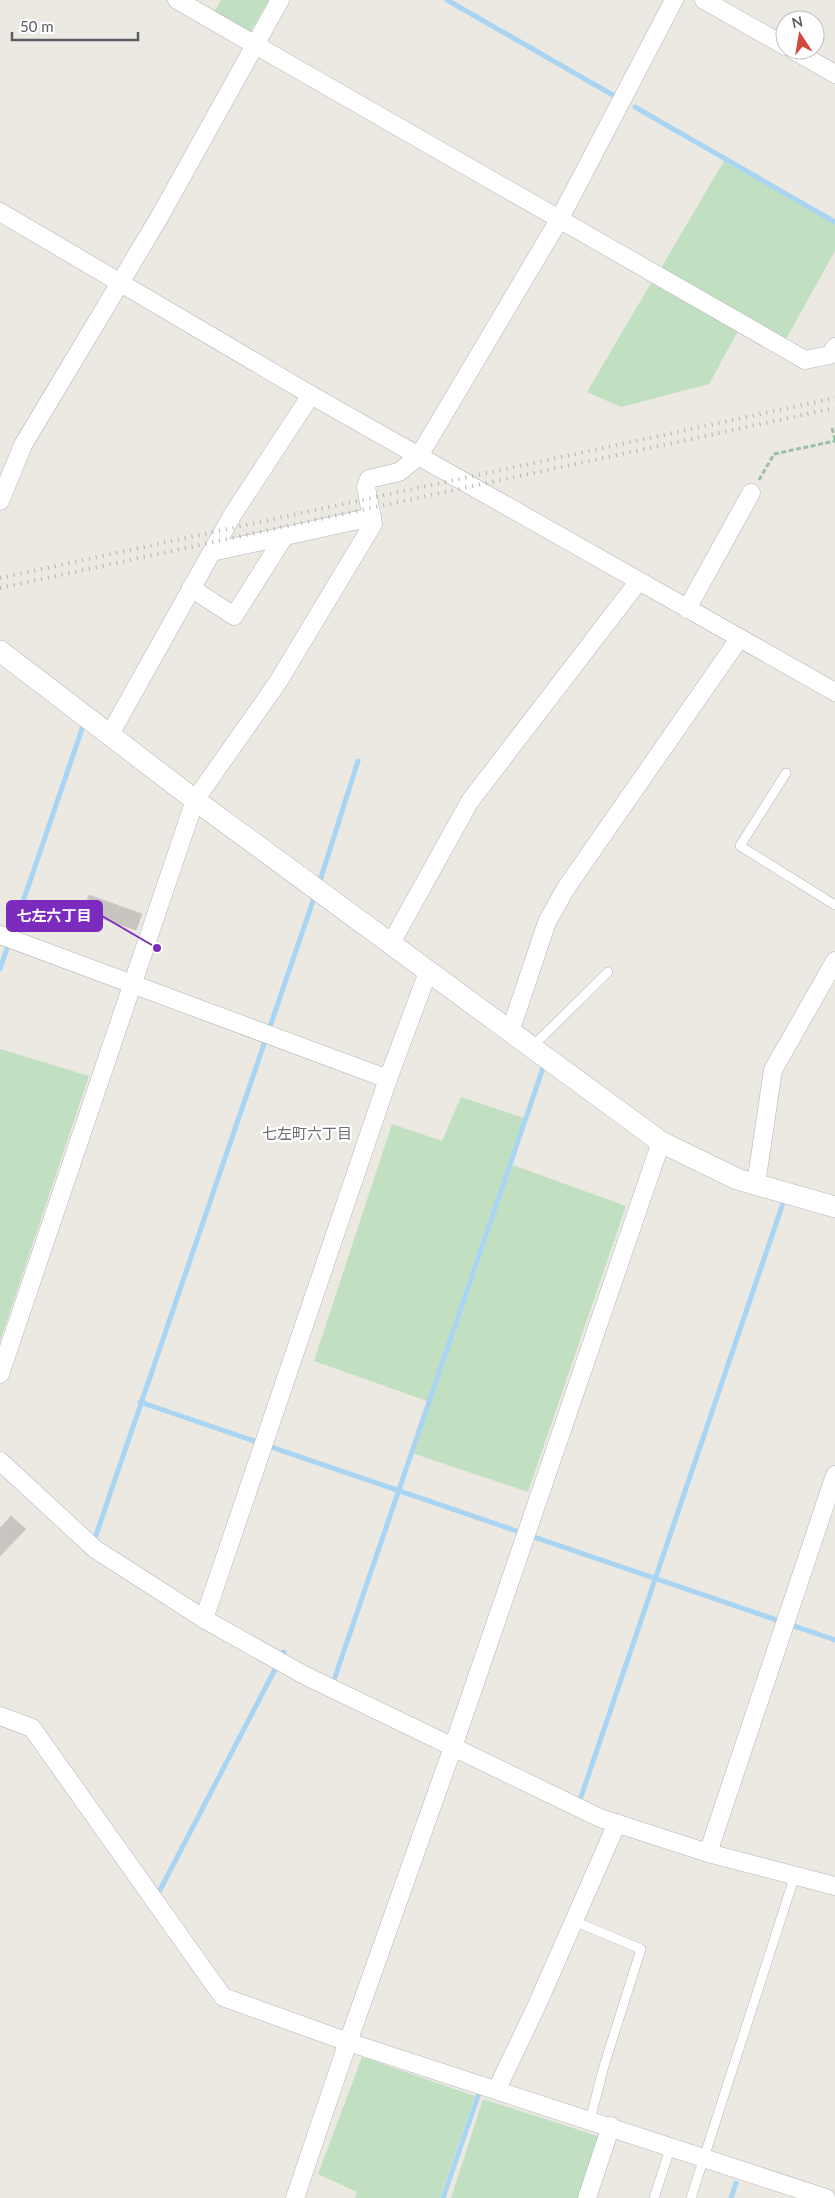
<svg xmlns="http://www.w3.org/2000/svg" width="835" height="2198" viewBox="0 0 835 2198" font-family="Lato,'Noto Sans JP',sans-serif">
<style>
.green{fill:#c1e0c1}
.lines{fill:none;stroke-linecap:round;stroke-linejoin:round}
.stream{stroke:#a9d5f3;stroke-width:5}
.building{fill:#c8c5c0;stroke:#cfcac1}
.service-casing{stroke:#b2b4b7;stroke-width:10}
.minor-casing{stroke:#b2b4b7;stroke-width:19}
.tertiary-casing{stroke:#b2b4b7;stroke-width:22}
.path{stroke:#9bc0a5;stroke-width:3;stroke-dasharray:5 2.5;stroke-linecap:butt}
.service{stroke:#fff;stroke-width:9}
.minor{stroke:#fff;stroke-width:18}
.tertiary{stroke:#fff;stroke-width:21}
.rail{stroke:#b0b1b1;stroke-width:4;stroke-dasharray:1 6;stroke-linecap:butt}
.labels{text-anchor:middle;stroke-width:4.5;stroke-linejoin:round;paint-order:stroke}
.neighbourhood-label{font-size:15px;fill:#6b6f72;stroke:#fff}
.leader{fill:none;stroke:#7b2cbf;stroke-width:2}
.callout-dot{fill:#7b2cbf;stroke:#fff;stroke-width:2}
.callout{fill:#7b2cbf;stroke:#7b2cbf;stroke-width:2}
.callout-label{font-size:15px;text-anchor:middle;font-weight:bold;fill:#fff}
</style>
<rect width="100%" height="100%" fill="#ebe9e2"/>
<!-- green -->
<g class="green">
<path d="M221,0h48l-19,33 -37,-19z"/>
<path d="M724,161l111,62v28l-50,90 -124,-73z"/>
<path d="M651,283l87,48 -29,53 -88,23 -34,-15z"/>
<path d="M0,1049l89,27 -89,265z"/>
<path d="M461,1097l63,21 -14,46 116,42 -98,286 -116,-39 15,-52 -113,-40 78,-237 50,17z"/>
<path d="M362,2057l113,39 -35,102h-85l2,-6 -39,-18z"/>
<path d="M483,2099l118,38 -21,61h-129z"/>
</g>
<g class="lines">
<!-- stream -->
<g class="stream">
<path d="M447,0l171,98"/>
<path d="M635,107l200,115"/>
<path d="M319,884l39,-123"/>
<path d="M0,969l83,-243"/>
<path d="M140,1402l695,238"/>
<path d="M96,1535l219,-640"/>
<path d="M335,1677l208,-609"/>
<path d="M581,1797l202,-594"/>
<path d="M160,1890l124,-238"/>
<path d="M443,2198l36,-105"/>
<path d="M731,2198l5,-15"/>
</g>
</g>
<!-- building -->
<g class="building">
<path d="M89,895l53,19 -6,16 -53,-18z"/>
<path d="M11,1516l15,13 -26,27v-28z"/>
</g>
<g class="lines">
<defs>
<g id="service">
<path d="M786,773l-46,73 95,59"/>
<path d="M532,1047l76,-75"/>
<path d="M574,1921l67,28 -37,117 -14,54"/>
<path d="M654,2198l17,-52"/>
<path d="M691,2198l104,-323"/>
</g>
<g id="minor">
<path d="M177,0l628,360 25,-5 5,-8"/>
<path d="M704,0l81,46"/>
<path d="M793,50l42,24"/>
<path d="M0,212l311,183 524,297"/>
<path d="M0,501l23,-56 137,-229 120,-216"/>
<path d="M212,552l160,-35"/>
<path d="M191,588l43,28 50,-79"/>
<path d="M687,609l64,-116"/>
<path d="M109,736l124,-222 78,-119"/>
<path d="M0,935l388,144"/>
<path d="M390,945l80,-144 168,-219"/>
<path d="M510,1032l37,-110 19,-34 173,-249"/>
<path d="M756,1184l17,-114 62,-109"/>
<path d="M0,1374l195,-574 83,-118 95,-158 -7,-37 3,-8 30,-7 20,-16 140,-236 115,-220"/>
<path d="M0,1461l95,88 109,70 100,56 296,143 108,35 127,33"/>
<path d="M204,1619l184,-540 40,-107"/>
<path d="M0,1716l32,12 191,269 125,45 478,156"/>
<path d="M708,1853l127,-378"/>
<path d="M497,2089l40,-84 80,-182"/>
<path d="M295,2198l53,-156 105,-295 208,-605"/>
<path d="M587,2198l24,-72"/>
</g>
<path id="tertiary" d="M0,651l195,149 466,342 76,37 98,28"/>
</defs>
<!-- service casing -->
<use href="#service" class="service-casing"/>
<!-- minor casing -->
<use href="#minor" class="minor-casing"/>
<!-- tertiary casing -->
<use href="#tertiary" class="tertiary-casing"/>
<!-- path -->
<g class="path">
<path d="M832,428l3,12"/>
<path d="M759,480l15,-26 61,-13"/>
</g>
<!-- service -->
<use href="#service" class="service"/>
<!-- minor -->
<use href="#minor" class="minor"/>
<!-- tertiary -->
<use href="#tertiary" class="tertiary"/>
<!-- rail -->
<g class="rail">
<path d="M0,578l835,-180"/>
<path d="M0,588l835,-180"/>
</g>
</g>
<g class="labels">
<!-- neighbourhood labels -->
<g class="neighbourhood-label">
<text x="307" y="1139">七左町六丁目</text>
</g>
</g>
<!-- callouts -->
<path class="leader" d="M157 948L102 916"/>
<circle class="callout-dot" cx="157" cy="948" r="5"/>
<rect class="callout" x="7" y="901" width="95" height="30" rx="5"/>
<g class="callout-label">
<text x="54" y="921">七左六丁目</text>
</g>
<!-- north arrow -->
<g transform="translate(800 35) rotate(348)"><circle r="24" fill="#ffffff" stroke="#bdbebf"/>
<path d="M0-4L9 19L0 12L-9 19Z" fill="#d24840"/>
<text y="-8" font-size="14" font-weight="bold" text-anchor="middle" fill="#5a5d60">N</text>
</g>
<!-- scale -->
<path d="M12 32v8h126v-8" fill="none" stroke="#5a5d60" stroke-width="2.5"/>
<text x="20" y="32" font-size="15" fill="#5a5d60" stroke="#ffffff" stroke-width="4" paint-order="stroke">50 m</text>
</svg>
